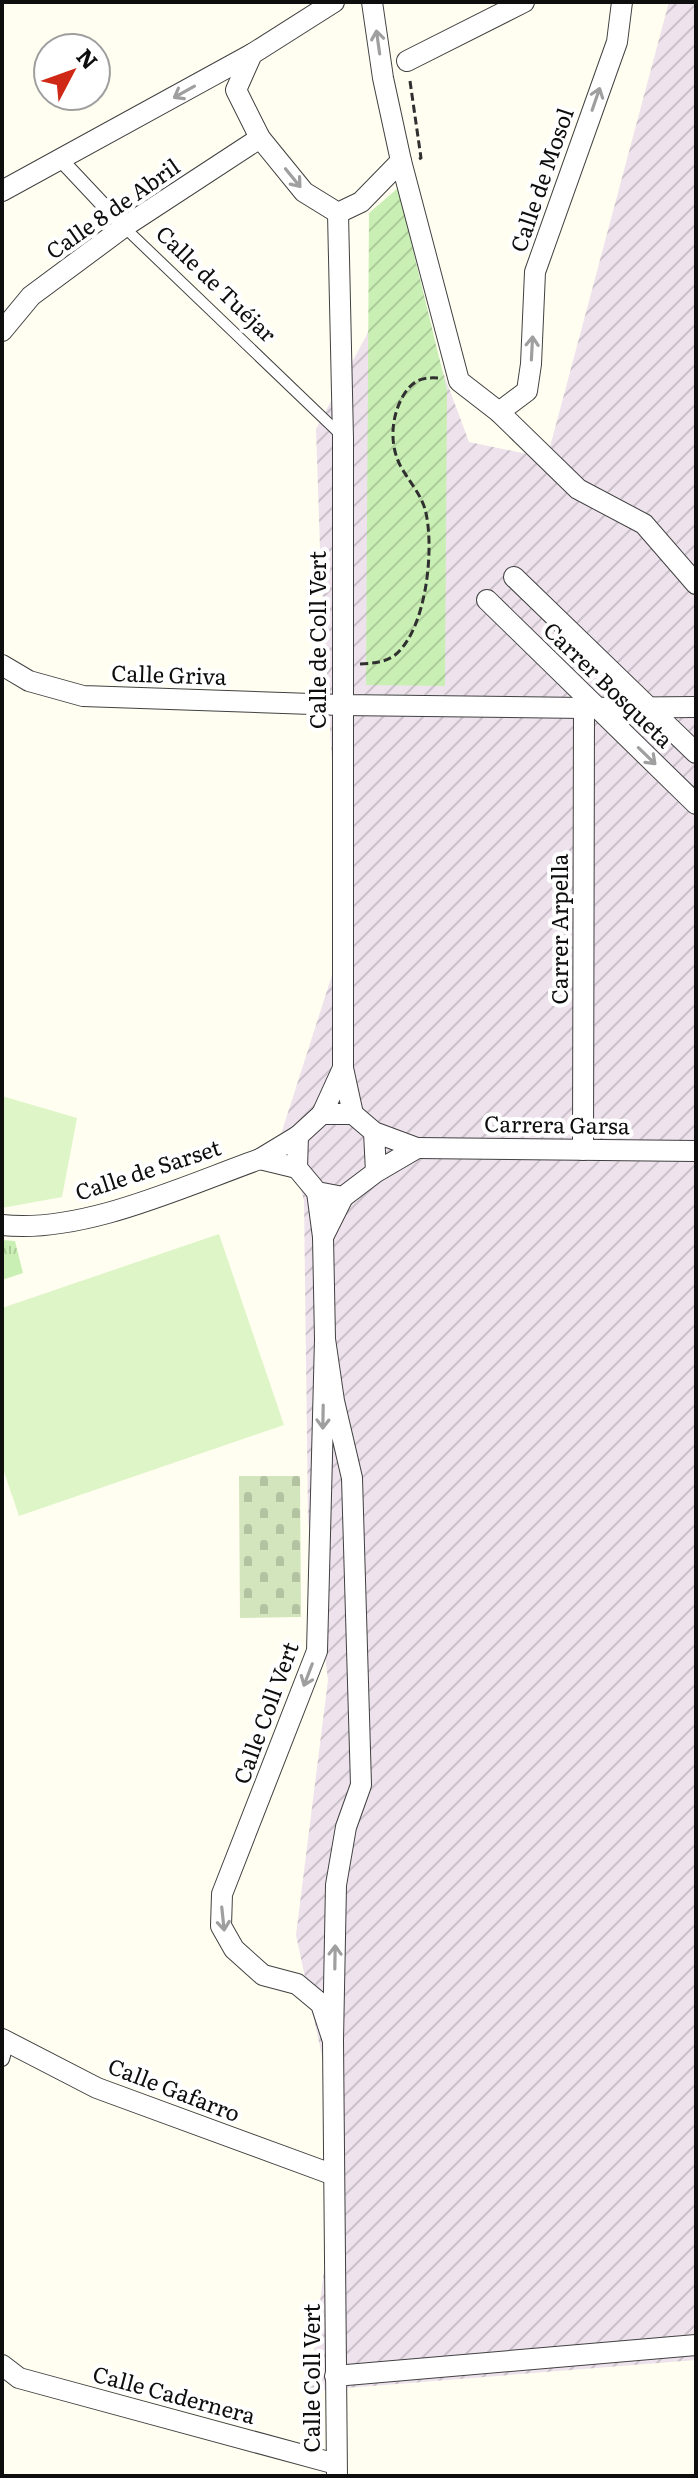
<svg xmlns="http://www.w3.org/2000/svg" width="698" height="2478" viewBox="0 0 698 2478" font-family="Literata,serif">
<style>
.industrial{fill:url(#industrial-furrows)}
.cemetery{fill:url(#cemetery-stones)}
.park{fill:url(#park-tufts)}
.garden{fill:url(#garden-furrows)}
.pitch{fill:#def5c7}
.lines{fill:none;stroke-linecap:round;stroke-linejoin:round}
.service-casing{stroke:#414141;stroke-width:12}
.pedestrian-casing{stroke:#414141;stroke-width:16}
.minor-casing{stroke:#414141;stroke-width:22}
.path{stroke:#303030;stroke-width:3;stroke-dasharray:8 4;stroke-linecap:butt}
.service{stroke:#fff;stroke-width:10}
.pedestrian{stroke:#fff;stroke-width:14}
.minor{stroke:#fff;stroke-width:20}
.oneway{stroke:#9f9f9f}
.labels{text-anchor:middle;stroke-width:8;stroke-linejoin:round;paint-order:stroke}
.street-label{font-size:22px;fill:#0e0e0e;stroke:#fff}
</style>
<defs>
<pattern id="industrial-furrows" width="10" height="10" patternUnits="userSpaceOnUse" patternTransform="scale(2)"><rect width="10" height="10" fill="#eee2ed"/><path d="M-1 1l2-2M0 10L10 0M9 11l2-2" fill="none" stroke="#cbc1ca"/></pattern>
<pattern id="cemetery-stones" width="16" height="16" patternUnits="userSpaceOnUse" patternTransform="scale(2)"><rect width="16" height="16" fill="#d2e5bd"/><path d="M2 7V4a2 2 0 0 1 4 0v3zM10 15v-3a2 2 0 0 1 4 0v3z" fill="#b3c3a1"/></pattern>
<pattern id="park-tufts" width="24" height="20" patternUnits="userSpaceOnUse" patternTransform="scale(2)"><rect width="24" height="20" fill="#caefb4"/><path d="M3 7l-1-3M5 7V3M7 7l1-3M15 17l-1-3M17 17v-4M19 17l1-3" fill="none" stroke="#accc9a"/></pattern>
<pattern id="garden-furrows" width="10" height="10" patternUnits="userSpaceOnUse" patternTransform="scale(2)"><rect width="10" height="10" fill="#caefb4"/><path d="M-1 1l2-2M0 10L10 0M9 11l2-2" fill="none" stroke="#accc9a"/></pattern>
</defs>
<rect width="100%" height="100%" fill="#fffef0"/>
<!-- industrial -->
<path class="industrial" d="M669,2h27v2358l-387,31 31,-251 -44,-205 32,-255 -20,-160 -4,-320 -22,-69 60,-187 -22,-396 -4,-119 63,-117 38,-10 52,140 78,16z"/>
<!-- cemetery -->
<path class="cemetery" d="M300,1476l1,141 -61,1 -1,-142z"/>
<!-- park -->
<path class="park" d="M2,1240l13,1 8,32 -21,7z"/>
<!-- garden -->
<path class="garden" d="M398,188l49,202 -2,296 -79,-1 3,-472z"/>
<!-- pitch -->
<g class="pitch">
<path d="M2,1096l75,22 -15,79 -60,11z"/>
<path d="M219,1234l65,191 -265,91 -17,-50v-158z"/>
</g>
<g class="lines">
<defs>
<path id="service" d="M124,227l218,209"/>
<g id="pedestrian">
<path d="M61,160l63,67"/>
<path d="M2,2059l5,-18"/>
</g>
<g id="minor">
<path d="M334,2l-82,52 -16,36 24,48 44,54 34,21 23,-11 40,-41 -18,-83 -11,-76"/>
<path d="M407,61l117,-59"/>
<path d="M401,161l58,220 40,31 79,77 66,35 52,60"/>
<path d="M2,191l250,-137"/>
<path d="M338,213l5,225v630"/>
<path d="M2,331l29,-35 93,-69 136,-89"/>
<path d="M499,412l28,-21 4,-27 4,-92 82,-230 5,-40"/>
<path d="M514,577l182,176"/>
<path d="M487,600l209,204"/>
<path d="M2,665l27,16 54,15 258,9 243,3 112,-1"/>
<path d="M322,1114l21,-46 10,46"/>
<path d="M374,1132l2,40 -33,25 -26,-5 -20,-24 1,-32 24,-22h31l21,18 43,16 -41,24"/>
<path d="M417,1148l279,3"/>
<path d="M583,1150l1,-442"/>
<path d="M297,1168l-37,-9 38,-23"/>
<path d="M317,1192l6,45 20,-40"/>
<path d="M2,1225c81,9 182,-39 258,-66"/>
<path d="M323,1237l2,102 -8,312 -95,243 -1,32 13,23 29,26 34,9 24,20 12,37 3,-156 10,-58 15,-42 -9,-307 -18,-77 -9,-62"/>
<path d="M2,2039l95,49 237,87"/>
<path d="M333,2041l4,435"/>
<path d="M2,2365l17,13 317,86"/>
<path d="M335,2376l361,-31"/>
</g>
</defs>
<!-- service casing -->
<use href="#service" class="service-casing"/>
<!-- pedestrian casing -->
<use href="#pedestrian" class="pedestrian-casing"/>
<!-- minor casing -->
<use href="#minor" class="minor-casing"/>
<!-- path -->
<g class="path">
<path d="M410,81l11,77 -2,1"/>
<path d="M360,664c13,-1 24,-1 35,-9 32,-26 40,-109 30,-146 -5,-16 -16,-28 -24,-42 -12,-22 -10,-50 2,-71 9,-15 18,-19 35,-18"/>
</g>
<!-- service -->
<use href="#service" class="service"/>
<!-- pedestrian -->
<use href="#pedestrian" class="pedestrian"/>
<!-- minor -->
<use href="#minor" class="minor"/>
</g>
<!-- one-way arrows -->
<defs><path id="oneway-shaft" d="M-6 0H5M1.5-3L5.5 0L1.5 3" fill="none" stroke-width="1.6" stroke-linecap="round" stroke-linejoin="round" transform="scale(2)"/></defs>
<g class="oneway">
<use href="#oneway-shaft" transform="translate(378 42) rotate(-98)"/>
<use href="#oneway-shaft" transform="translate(184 92) rotate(151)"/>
<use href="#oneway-shaft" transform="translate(596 99) rotate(-71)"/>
<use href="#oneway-shaft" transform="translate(293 178) rotate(51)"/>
<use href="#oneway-shaft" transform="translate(532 348) rotate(-87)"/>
<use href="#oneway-shaft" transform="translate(647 756) rotate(44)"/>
<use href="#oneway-shaft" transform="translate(323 1417) rotate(91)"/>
<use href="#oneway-shaft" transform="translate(308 1675) rotate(111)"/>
<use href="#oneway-shaft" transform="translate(223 1919) rotate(84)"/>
<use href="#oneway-shaft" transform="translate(335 1957) rotate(-89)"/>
</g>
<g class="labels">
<!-- street labels -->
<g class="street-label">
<text transform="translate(542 180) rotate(-71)" y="8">Calle de Mosol</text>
<text transform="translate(113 209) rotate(-35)" y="8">Calle 8 de Abril</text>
<text transform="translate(216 284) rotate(44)" y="8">Calle de Tuéjar</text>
<text transform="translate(318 640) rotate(-90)" y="8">Calle de Coll Vert</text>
<text transform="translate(169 675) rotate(2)" y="8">Calle Griva</text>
<text transform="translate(608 685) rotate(44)" y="8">Carrer Bosqueta</text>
<text transform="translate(560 929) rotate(-90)" y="8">Carrer Arpella</text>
<text transform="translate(557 1125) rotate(1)" y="8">Carrera Garsa</text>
<text transform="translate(148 1170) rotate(-18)" y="8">Calle de Sarset</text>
<text transform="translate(266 1713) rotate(-70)" y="8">Calle Coll Vert</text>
<text transform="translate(174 2090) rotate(21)" y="8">Calle Gafarro</text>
<text transform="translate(312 2378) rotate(-90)" y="8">Calle Coll Vert</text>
<text transform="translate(174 2395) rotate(15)" y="8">Calle Cadernera</text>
</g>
</g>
<!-- border -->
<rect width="698" height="2478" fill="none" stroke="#0e0e0e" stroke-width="8"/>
<!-- north arrow -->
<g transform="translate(72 72) rotate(49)"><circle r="38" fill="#ffffff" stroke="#9f9f9f" stroke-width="2"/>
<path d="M0-6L14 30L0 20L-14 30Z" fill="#cf2816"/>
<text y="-12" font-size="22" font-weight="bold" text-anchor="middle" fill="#0e0e0e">N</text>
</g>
</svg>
